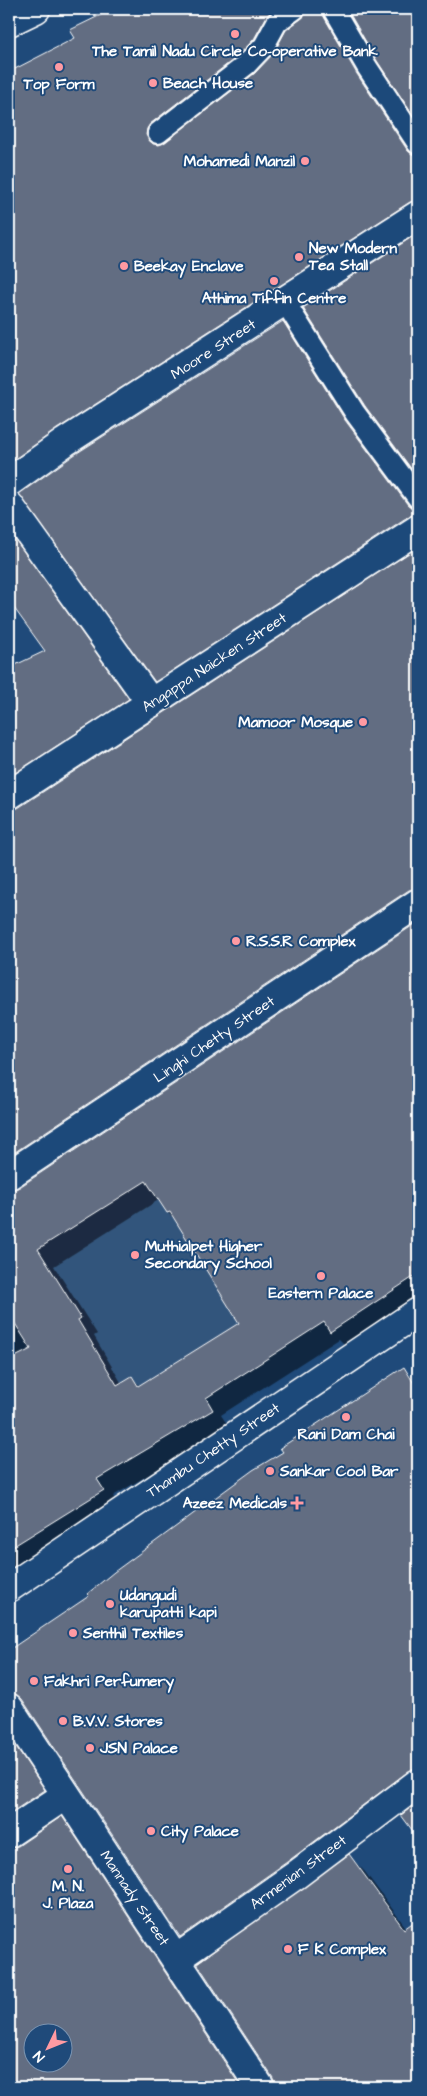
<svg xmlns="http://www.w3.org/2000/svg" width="427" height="2096" viewBox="0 0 427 2096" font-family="'Architects Daughter',sans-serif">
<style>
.built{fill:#33547c}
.shadow{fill:#0007;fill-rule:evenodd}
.building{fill:#626d82;stroke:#fff;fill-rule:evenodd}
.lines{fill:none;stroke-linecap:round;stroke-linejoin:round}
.lane-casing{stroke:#fff;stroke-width:24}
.street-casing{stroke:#fff;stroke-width:31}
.secondary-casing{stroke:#fff;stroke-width:31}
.lane{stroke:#1f4a7a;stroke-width:20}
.street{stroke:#1f4a7a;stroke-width:28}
.secondary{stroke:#1f4a7a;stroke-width:28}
.poi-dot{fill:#ff9aa2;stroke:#1f4a7a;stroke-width:2}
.labels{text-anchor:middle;stroke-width:4;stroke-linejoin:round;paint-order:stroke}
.poi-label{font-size:15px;font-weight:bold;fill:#fff;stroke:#1f4a7a;text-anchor:start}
.street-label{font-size:15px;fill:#fff;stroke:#1f4a7a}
</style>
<rect width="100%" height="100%" fill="#1f4a7a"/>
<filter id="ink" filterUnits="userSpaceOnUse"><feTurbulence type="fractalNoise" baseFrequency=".02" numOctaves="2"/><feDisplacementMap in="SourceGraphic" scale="10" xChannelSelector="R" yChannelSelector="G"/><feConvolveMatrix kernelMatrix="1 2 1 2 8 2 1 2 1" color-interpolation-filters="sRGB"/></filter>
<g filter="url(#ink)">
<!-- built -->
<path class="built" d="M163,1099l147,232 -104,67 7,12 -116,69 -75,-125 9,-5 -22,-35v-118z"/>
<!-- shadow -->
<g class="shadow">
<path d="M116,9h302v112l-40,-61 -27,-47 -8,2 30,76 43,65h2v67l-407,269 133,223 -133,90 -1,7 8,-3 268,-165 132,-74v341l-407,273 -1,8 8,-3 400,-266v378l-71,46 -8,-8 -118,76 8,12 -116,69 6,11 -110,69v-907l38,-17 -34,-47 -4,4v-535l67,-36 -4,-8zM160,1199l8,14 10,9 63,101 -101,63 -8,-8 -10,6 -28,-48 3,-2 -43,-68z"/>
<path d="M418,235v241l-52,-70 -62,-98z"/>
<path d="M283,322l16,16 62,100 57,76v22l-246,161 -16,-16z"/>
<path d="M403,1369l9,8 6,-4v418l-222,161 -15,-15 -151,-228 -5,-1 -16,17v-73l82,-56 194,-144z"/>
<path d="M9,1725l51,82 -49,35 -2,7 9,-2 44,-29 16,16 168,253h-237zM32,2034h30v30h-30z"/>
<path d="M349,1856l16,16 42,57 11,-8v166h-141z"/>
</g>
<!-- building -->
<g class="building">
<path d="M113,9h162l-8,7 -13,23 -16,17 -88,68 -3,5 -1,6 7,9 6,1 6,-3 90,-69 18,-19 13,-24 16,-12 5,-9h14l2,6 34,59 51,77 10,5v44l-8,2 -353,227 -48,34v-391l66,-34 -5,-8z"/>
<path d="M347,9h71v114l-41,-62z"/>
<path d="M418,233v245l-53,-72 -62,-98z"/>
<path d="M283,321l62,99 63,85 10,5v4l-9,2 -254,166 -136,-188 55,-39z"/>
<path d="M9,531l120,168 -120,78v-109l36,-17 -36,-50z"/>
<path d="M418,547v341l-9,2 -400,266v-346l9,-2z"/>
<path d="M418,922v352l-88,58 -6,-10 -118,76 7,12 -116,69 7,11 -95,59v-189l22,-11 -22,-35v-124l9,-2zM146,1181l21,32 3,-1 69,111 -101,63 -6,-10 -15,9 -39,-65 3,-2 -43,-69z"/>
<path d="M404,1367l14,23v378l-9,3 -122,91 -107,75 -158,-238 -6,-5 -7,-2v-42l80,-54 -2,-2 27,-22 139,-102 30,-18 -3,-4z"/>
<path d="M9,1736l36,54 -36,24z"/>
<path d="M418,1802v36l-17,-23z"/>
<path d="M62,1816l179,271h-232v-239l9,-2zM32,2034h30v30h-30z"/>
<path d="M349,1854l55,75 14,-10v168h-143l-2,-9 -76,-115z"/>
</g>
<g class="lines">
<defs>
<g id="lane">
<path d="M333,9l34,58 51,77"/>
<path d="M158,133l88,-68 18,-19 13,-24 18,-13"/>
<path d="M285,302l70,111 63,85"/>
</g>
<g id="street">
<path d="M9,22l27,-13"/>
<path d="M9,482l56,-40 353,-227"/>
<path d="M9,505l142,198"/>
<path d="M9,795l409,-266"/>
<path d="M9,1175l409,-272"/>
<path d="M9,1588l409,-276"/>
<path d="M9,1833l57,-38"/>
<path d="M176,1959l120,-84 122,-92"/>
</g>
<path id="secondary" d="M9,1708l251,379"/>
</defs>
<!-- lane casing -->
<use href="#lane" class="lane-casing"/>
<!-- street casing -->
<use href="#street" class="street-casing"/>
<!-- secondary casing -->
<use href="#secondary" class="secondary-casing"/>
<!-- lane -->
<use href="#lane" class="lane"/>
<!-- street -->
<use href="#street" class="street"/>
<!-- secondary -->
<use href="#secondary" class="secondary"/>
</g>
</g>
<!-- markers -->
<g class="poi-dot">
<circle cx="235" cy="34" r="5"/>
<circle cx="59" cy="67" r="5"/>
<circle cx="153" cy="83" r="5"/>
<circle cx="305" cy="161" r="5"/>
<circle cx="299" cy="257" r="5"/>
<circle cx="124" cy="266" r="5"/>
<circle cx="274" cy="281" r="5"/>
<circle cx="363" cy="722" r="5"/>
<circle cx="236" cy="941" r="5"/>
<circle cx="135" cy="1255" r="5"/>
<circle cx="321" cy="1276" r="5"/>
<circle cx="346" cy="1417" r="5"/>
<circle cx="270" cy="1471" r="5"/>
<path d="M294.5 1495.5h5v5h5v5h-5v5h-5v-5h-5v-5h5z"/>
<circle cx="110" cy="1604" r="5"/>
<circle cx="73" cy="1633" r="5"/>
<circle cx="34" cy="1681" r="5"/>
<circle cx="63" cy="1721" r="5"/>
<circle cx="90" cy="1748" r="5"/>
<circle cx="151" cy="1831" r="5"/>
<circle cx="68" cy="1869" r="5"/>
<circle cx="288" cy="1949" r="5"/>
</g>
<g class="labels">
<!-- poi labels -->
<g class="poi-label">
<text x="235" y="56" text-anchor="middle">The Tamil Nadu Circle Co-operative Bank</text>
<text x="163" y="88">Beach House</text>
<text x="59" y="89" text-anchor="middle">Top Form</text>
<text x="295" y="166" text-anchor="end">Mohamedi Manzil</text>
<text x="309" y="253">New Modern<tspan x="309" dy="17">Tea Stall</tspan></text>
<text x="134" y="271">Beekay Enclave</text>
<text x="274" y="303" text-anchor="middle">Athima Tiffin Centre</text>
<text x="353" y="727" text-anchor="end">Mamoor Mosque</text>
<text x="246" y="946">R.S.S.R Complex</text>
<text x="145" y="1251">Muthialpet Higher<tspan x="145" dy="17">Secondary School</tspan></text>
<text x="321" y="1298" text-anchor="middle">Eastern Palace</text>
<text x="346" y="1439" text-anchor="middle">Rani Dam Chai</text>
<text x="280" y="1476">Sankar Cool Bar</text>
<text x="287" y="1508" text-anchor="end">Azeez Medicals</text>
<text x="120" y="1600">Udangudi<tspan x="120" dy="17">karupatti kapi</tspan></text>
<text x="83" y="1638">Senthil Textiles</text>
<text x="44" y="1686">Fakhri Perfumery</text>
<text x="73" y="1726">B.V.V. Stores</text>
<text x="100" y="1753">JSN Palace</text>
<text x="161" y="1836">City Palace</text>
<text x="68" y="1891" text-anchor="middle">M. N.<tspan x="68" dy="17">J. Plaza</tspan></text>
<text x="298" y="1954">F K Complex</text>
</g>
<!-- street labels -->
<g class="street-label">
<text transform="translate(213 349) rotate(-33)" y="5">Moore Street</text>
<text transform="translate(214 662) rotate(-33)" y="5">Angappa Naicken Street</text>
<text transform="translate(214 1039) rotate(-34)" y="5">Linghi Chetty Street</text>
<text transform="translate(213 1450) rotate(-34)" y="5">Thambu Chetty Street</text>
<text transform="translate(298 1872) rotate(-36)" y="5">Armenian Street</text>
<text transform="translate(135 1898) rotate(56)" y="5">Mannady Street</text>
</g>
</g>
<!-- margin -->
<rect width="427" height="2096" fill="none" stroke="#1f4a7a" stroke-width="30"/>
<rect x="15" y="15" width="397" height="2066" fill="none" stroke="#fff" stroke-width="2" filter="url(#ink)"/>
<!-- north arrow -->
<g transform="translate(48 2048) rotate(227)"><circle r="24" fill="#1f4a7a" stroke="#7992af"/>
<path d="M0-4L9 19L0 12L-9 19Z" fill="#ff9aa2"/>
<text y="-8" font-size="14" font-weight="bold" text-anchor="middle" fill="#ffffff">N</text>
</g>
</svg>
